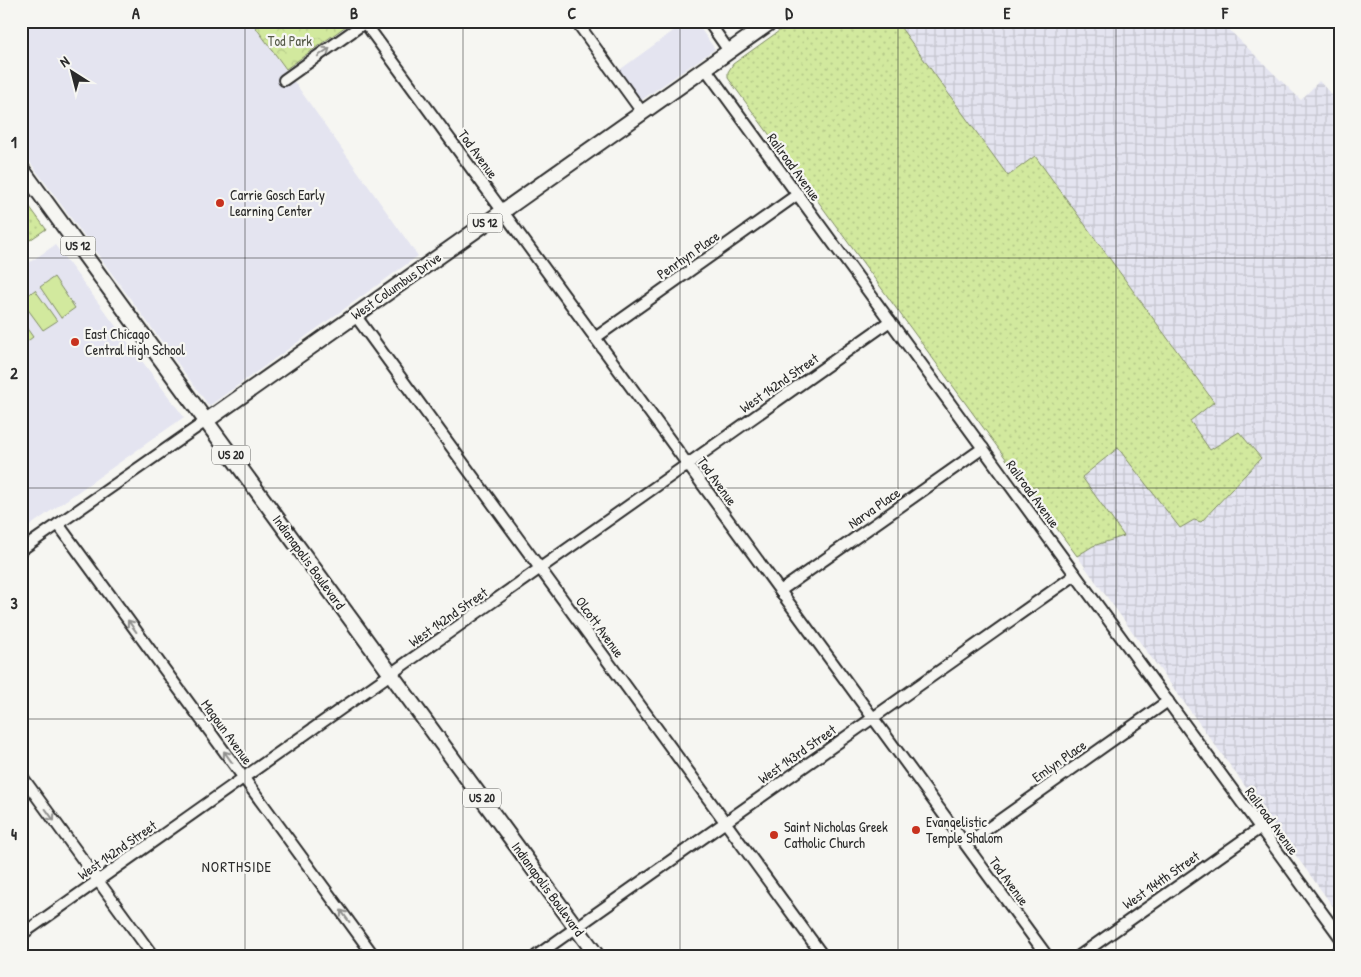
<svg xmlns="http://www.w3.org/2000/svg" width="1361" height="977" viewBox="0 0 1361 977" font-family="'Patrick Hand',sans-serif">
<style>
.built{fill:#e4e4f0}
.industrial{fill:url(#industrial-grid)}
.grass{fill:url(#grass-dots);stroke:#7e8a64}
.park{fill:url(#park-crowns);stroke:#7e8a64}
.pitch{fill:#d2e99e;stroke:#7e8a64}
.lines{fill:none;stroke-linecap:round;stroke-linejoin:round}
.minor-casing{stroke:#2b2b2b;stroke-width:14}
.major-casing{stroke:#2b2b2b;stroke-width:18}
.minor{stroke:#f6f6f2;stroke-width:10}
.major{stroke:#f6f6f2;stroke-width:14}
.oneway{stroke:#90908e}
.grid{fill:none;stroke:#2b2b2b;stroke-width:1;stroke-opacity:0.55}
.poi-dot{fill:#c8321e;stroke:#f6f6f2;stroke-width:2}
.labels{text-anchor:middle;stroke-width:4.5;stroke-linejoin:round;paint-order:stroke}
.shield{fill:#f6f6f2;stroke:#686867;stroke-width:1}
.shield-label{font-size:12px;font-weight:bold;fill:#2b2b2b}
.park-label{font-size:14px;fill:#555a48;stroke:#f6f6f2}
.street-label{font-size:14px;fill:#2b2b2b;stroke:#f6f6f2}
.poi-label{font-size:14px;fill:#2b2b2b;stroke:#f6f6f2;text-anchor:start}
.neighbourhood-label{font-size:15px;letter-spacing:1px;fill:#2b2b2b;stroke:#f6f6f2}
.neatline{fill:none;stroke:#2b2b2b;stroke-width:2}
.grid-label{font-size:16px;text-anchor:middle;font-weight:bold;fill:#2b2b2b}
</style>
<defs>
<pattern id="industrial-grid" width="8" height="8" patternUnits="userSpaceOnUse" patternTransform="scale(1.25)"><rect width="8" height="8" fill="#e4e4f0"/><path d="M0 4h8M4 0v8" fill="none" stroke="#c4c4ce"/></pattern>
<pattern id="grass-dots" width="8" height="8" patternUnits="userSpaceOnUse" patternTransform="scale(1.25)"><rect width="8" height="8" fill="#d2e99e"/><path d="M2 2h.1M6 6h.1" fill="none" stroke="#b4c888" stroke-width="1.8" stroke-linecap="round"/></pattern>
<pattern id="park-crowns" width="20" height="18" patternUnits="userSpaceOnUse" patternTransform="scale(1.25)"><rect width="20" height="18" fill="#d2e99e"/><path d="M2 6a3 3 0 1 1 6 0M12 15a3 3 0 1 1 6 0" fill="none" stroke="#b4c888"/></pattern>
</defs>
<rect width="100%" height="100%" fill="#f6f6f2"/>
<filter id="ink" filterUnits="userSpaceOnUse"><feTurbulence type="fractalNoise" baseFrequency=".02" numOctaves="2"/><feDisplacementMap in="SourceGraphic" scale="10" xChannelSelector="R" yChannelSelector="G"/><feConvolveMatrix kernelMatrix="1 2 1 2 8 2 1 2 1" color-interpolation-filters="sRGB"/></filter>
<g filter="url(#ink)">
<!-- built -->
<g class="built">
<path d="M21,21h230l167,235 -209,150 -188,-256z"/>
<path d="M687,21h8l20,28 -75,52 -22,-30z"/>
<path d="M55,245l129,172 -163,115v-264z"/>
</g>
<!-- industrial -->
<path class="industrial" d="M896,21h324l81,79 18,-19 21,23v812l-263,-360 16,-10 31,-10 -42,-59 36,-29 92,2 -21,-29 25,-20 -179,-245 -27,20z"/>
<!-- grass -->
<g class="grass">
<path d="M793,21h103l112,155 27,-20 179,246 -24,19 20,29 29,-18 22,26 -60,64 -7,-2 -14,8 -62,-80 -36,29 42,59 -31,10 -16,10 -349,-478v-6l5,-8z"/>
<path d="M21,195l25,34 -25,17z"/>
</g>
<!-- park -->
<path class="park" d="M251,21h102l-67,48z"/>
<!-- pitch -->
<g class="pitch">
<path d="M54,277l21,31 -14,10 -21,-31z"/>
<path d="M35,290l22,31 -14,9 -22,-30z"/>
<path d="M21,320l12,17 -12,9z"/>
</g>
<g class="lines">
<defs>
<g id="minor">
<path d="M576,21l66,91"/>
<path d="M708,21l21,30"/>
<path d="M365,23l682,933"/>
<path d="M705,68l635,869"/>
<path d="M284,80l83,-59"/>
<path d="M355,315l468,641"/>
<path d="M595,338l203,-144"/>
<path d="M58,524l316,432"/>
<path d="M21,550l185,-129"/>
<path d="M780,591l203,-143"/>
<path d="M21,775l132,181"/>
<path d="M966,844l202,-143"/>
<path d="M21,935l869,-614"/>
<path d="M536,956l539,-381"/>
<path d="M1079,956l181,-128"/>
<path d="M1332,956l8,-6"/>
</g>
<g id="major">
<path d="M21,168l576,788"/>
<path d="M206,421l566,-400"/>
</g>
</defs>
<!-- minor casing -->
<use href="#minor" class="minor-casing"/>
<!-- major casing -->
<use href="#major" class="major-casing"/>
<!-- minor -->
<use href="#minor" class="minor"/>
<!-- major -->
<use href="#major" class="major"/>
</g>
<!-- one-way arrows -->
<defs><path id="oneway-shaft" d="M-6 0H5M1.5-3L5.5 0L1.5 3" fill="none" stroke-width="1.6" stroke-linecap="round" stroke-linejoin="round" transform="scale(1.25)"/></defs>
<g class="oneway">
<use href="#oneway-shaft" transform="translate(324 52) rotate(-35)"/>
<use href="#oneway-shaft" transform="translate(132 626) rotate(-126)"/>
<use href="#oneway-shaft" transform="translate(228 757) rotate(-126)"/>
<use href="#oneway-shaft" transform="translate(50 815) rotate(54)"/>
<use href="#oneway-shaft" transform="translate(345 916) rotate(-126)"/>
</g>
</g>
<!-- grid -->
<path class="grid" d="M245,21v935M463,21v935M680,21v935M898,21v935M1116,21v935M21,258h1319M21,488h1319M21,719h1319"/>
<!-- markers -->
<g class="poi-dot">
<circle cx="220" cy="203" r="5"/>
<circle cx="75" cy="342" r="5"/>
<circle cx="916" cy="830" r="5"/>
<circle cx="774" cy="835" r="5"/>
</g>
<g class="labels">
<!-- shield labels -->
<g class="shield">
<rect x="467.5" y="213.5" width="35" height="19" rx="4"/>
<rect x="60.5" y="236.5" width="35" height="19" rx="4"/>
<rect x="212" y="445.5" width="38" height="19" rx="4"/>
<rect x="463" y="788.5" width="38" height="19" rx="4"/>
</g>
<g class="shield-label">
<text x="485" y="227">US 12</text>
<text x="78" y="250">US 12</text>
<text x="231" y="459">US 20</text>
<text x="482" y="802">US 20</text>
</g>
<!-- park labels -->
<g class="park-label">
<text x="290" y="46">Tod Park</text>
</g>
<!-- street labels -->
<g class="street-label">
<text transform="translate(478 154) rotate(54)" y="5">Tod Avenue</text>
<text transform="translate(794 167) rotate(54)" y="5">Railroad Avenue</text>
<text transform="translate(688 255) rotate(-35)" y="5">Penrhyn Place</text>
<text transform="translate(396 286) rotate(-35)" y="5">West Columbus Drive</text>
<text transform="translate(779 383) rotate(-35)" y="5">West 142nd Street</text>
<text transform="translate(717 481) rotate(54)" y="5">Tod Avenue</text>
<text transform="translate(1033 494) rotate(54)" y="5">Railroad Avenue</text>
<text transform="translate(874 508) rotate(-35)" y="5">Narva Place</text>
<text transform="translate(309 562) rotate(54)" y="5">Indianapolis Boulevard</text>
<text transform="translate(448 617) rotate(-35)" y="5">West 142nd Street</text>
<text transform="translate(600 627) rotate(54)" y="5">Olcott Avenue</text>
<text transform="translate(227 732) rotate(54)" y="5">Magoun Avenue</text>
<text transform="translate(797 754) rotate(-35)" y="5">West 143rd Street</text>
<text transform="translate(1059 761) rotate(-35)" y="5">Emlyn Place</text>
<text transform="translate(1272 821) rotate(54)" y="5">Railroad Avenue</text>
<text transform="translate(117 850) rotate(-35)" y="5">West 142nd Street</text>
<text transform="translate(1161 880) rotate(-35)" y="5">West 144th Street</text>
<text transform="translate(1009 881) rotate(54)" y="5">Tod Avenue</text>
<text transform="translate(548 889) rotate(54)" y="5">Indianapolis Boulevard</text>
</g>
<!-- poi labels -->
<g class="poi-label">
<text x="230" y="200">Carrie Gosch Early<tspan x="230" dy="16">Learning Center</tspan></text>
<text x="85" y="339">East Chicago<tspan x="85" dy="16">Central High School</tspan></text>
<text x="926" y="827">Evangelistic<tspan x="926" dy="16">Temple Shalom</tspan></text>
<text x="784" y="832">Saint Nicholas Greek<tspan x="784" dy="16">Catholic Church</tspan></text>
</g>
<!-- neighbourhood labels -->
<g class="neighbourhood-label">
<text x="237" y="872">NORTHSIDE</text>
</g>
</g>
<!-- margin -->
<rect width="1361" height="977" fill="none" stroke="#f6f6f2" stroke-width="55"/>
<!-- north arrow -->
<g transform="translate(72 72) rotate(324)" stroke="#f6f6f2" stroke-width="4" paint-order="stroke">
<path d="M0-4L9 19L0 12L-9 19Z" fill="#2b2b2b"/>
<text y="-8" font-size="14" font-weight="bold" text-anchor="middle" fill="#2b2b2b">N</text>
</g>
<rect x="28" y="28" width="1306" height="922" class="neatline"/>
<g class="grid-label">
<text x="136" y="19">A</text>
<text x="354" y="19">B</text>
<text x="572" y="19">C</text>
<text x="789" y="19">D</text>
<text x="1007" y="19">E</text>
<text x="1225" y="19">F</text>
<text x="14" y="148">1</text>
<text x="14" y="379">2</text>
<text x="14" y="609">3</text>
<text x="14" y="840">4</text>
</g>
</svg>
